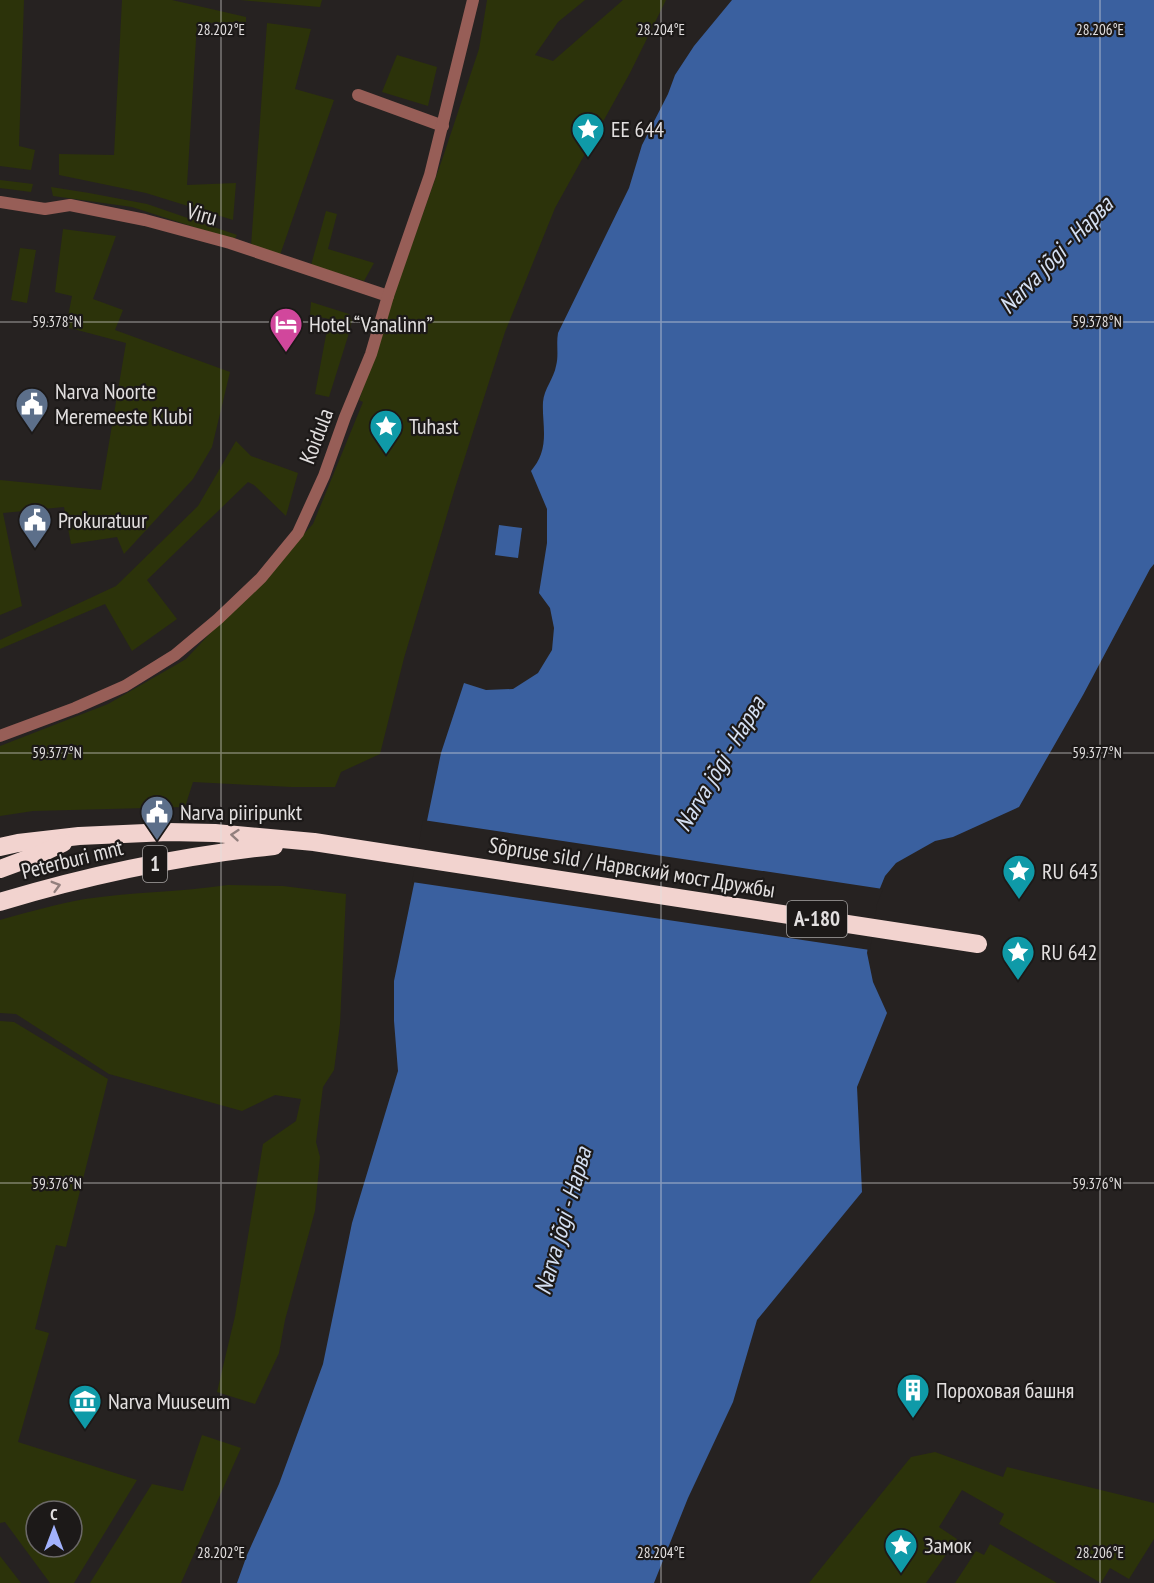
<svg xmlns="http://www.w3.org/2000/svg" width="1154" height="1583" viewBox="0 0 1154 1583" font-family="'PT Sans Narrow',sans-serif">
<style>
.green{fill:#2c330a;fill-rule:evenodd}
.water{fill:#3a609f}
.pier{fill:#262221}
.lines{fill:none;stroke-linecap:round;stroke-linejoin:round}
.street{stroke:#975e57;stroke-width:12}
.highway{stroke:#f2d3cf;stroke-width:18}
.oneway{stroke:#927f7d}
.ticks{fill:none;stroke:#e2dfdf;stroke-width:1.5;stroke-opacity:0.45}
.labels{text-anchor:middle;stroke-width:4.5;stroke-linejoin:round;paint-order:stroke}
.shield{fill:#1c1918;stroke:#a7a4a3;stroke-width:1.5}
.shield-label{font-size:21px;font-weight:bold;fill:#e2dfdf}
.poi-label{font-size:22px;fill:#e2dfdf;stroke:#1c1918;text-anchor:start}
.street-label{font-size:22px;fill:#e2dfdf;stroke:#1c1918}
.water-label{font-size:24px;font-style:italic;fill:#d5e0f3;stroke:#1c1918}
.ticks-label{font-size:15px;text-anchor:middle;fill:#e2dfdf;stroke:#1c1918;stroke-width:4.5;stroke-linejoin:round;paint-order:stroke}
</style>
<rect width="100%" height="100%" fill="#262221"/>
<!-- green -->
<g class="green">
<path d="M0,0h24l-5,146 16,4 -4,20 -31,-4z"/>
<path d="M122,0h50l74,17v5l-49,1 -10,162 49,-2 -3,37 -87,-27 -87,-18v-21l55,1z"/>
<path d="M240,0h82l-2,7z"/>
<path d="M487,0h98l-27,22 -23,33 18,6 70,-61h43l-36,73 -75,135 -50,124 -50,156 -51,170 -24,96 -39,18 -6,15h-44l-98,-5 -8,25 -152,4 -33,5v-70l108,-42 78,-45 127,-135 50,-122 -4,-2 24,-70h3l3,-8 -4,-2 58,-163 36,-108z"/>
<path d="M267,23l44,6 -16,60 39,11 -54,155 -29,-9z"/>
<path d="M397,55l40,12 -9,39 -46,-14z"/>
<path d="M0,180l33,4 -2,8 -31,-4z"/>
<path d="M51,187l38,6 58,11 90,31 -3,5 -102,-33 -79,-11z"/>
<path d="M326,211l11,3 -9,35 46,14 -10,18 -53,-16z"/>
<path d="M63,229l53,7 -23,63 30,11 -8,20 115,42 -18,75 -19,32 -69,75 -7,-17 -46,7 -7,-37 -61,6 19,93 -22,9v-135l101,10 25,-147 -60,-16 6,-31 -17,-4z"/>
<path d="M20,248l16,2 -9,53 -16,-3z"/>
<path d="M311,302l38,12 3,7 -3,12 -20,64 -14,-3 14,-75 -19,-4z"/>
<path d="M236,441l15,15 47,17 -12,43 -32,-31 -6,-3 -101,98 30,39 -45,32 -27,-47 -105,45v-9l116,-54 82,-80z"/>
<path d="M228,885l55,1 63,8 -6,130 -6,46 -11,17 -7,55 4,15 -5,54 -30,109 -6,33 -24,51 -38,-12 18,-76 28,-172 33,-23 5,-22 -26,-4 -33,16 -133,-37 -93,-60 -16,-1v-93c28,-8 57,-16 85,-21 48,-7 95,-7 143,-14z"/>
<path d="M0,1021l14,1 94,57 -42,168 -10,-2 -21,84 14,4 -31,109 119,38 -63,103h-24l-45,-61 -5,1zM36,1511h36v36h-36z"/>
<path d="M202,1435l39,13 -60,135h-91l62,-99 31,7z"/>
<path d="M935,1452l68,25 4,-10 147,36v36l-25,40 -19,-11 -9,15 -102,-59 5,-10 -42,-24 -23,37 18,12 -31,44h-117l102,-126z"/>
<path d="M990,1544l67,39h-102l21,-32 8,4z"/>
<path d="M0,1556l21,27h-21z"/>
</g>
<!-- water -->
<g class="water">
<path d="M732,0h422v564l-4,5 -67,126 -64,112 -66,30 -18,4 -39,22 -11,13 -11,27 -7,50 6,29 14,31 -30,74 5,105 -105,128 -24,82 -45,96 -34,85h-417l10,-28 32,-71 44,-120 29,-141 46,-152 -4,-50v-40l47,-228 23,-70 22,7 27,-1 25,-16 14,-23 2,-22 -4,-20 -11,-15 8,-50v-34l-16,-38c4,-5 8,-11 10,-17 6,-17 1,-35 2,-52 1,-13 11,-24 13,-36 3,-11 0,-22 2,-33l71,-145 13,-43 26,-51 7,-19 19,-29z"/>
<path d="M499,525l23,3 -4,30 -23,-3z"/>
</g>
<!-- pier -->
<path class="pier" d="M423,820l460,69 -6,15 -7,46 -458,-68z"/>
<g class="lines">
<!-- street -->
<g class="street">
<path d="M358,95l85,31"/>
<path d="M0,202l45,7 25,-4 75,15 85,23 158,53"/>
<path d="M0,736l75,-28 50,-22 50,-31 43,-36 43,-41 37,-45 26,-57 21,-59 26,-63 17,-58 42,-121 43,-175"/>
</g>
<!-- highway -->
<g class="highway">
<path d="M0,847l18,-4 61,-7 89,-4 47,1 99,9 664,102"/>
<path d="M0,869l38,-14 25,-12"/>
<path d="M0,902c89,-27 181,-46 274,-56"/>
</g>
</g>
<!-- one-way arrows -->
<defs><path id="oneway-chevron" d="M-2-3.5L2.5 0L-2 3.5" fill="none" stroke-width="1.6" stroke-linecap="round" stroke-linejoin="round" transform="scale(1.5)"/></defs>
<g class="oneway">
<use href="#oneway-chevron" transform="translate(235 835) rotate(-175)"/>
<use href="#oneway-chevron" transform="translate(56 886) rotate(-16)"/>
</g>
<!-- ticks -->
<path class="ticks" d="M221,0v1583M661,0v1583M1100,0v1583M0,322h1154M0,753h1154M0,1183h1154"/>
<!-- icons -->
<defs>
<symbol id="sight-pin" viewBox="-11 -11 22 30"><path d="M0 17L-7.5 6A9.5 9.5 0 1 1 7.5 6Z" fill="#0f9aa8" stroke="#1c1918"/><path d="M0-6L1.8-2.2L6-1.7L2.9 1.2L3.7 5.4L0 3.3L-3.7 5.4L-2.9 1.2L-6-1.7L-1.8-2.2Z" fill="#fff"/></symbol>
<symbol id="hotel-pin" viewBox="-11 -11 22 30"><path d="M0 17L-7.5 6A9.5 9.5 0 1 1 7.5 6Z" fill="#d1479c" stroke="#1c1918"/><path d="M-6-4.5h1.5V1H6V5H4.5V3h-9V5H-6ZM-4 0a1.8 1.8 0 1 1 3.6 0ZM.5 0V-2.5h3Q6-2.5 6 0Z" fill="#fff"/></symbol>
<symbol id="civic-pin" viewBox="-11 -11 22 30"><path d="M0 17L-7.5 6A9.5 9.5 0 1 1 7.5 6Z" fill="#5c6f8a" stroke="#1c1918"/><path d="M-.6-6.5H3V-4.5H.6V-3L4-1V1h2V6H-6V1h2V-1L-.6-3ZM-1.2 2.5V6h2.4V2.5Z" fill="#fff"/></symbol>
<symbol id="building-pin" viewBox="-11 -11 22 30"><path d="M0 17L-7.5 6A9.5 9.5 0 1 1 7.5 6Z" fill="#0f9aa8" stroke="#1c1918"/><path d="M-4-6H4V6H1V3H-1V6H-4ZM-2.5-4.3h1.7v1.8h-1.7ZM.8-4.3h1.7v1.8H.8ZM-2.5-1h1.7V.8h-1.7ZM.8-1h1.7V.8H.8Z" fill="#fff"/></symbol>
<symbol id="museum-pin" viewBox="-11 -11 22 30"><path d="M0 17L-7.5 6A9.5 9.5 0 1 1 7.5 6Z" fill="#0f9aa8" stroke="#1c1918"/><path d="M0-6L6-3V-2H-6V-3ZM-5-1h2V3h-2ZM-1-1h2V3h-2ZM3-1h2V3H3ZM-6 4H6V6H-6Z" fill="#fff"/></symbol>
</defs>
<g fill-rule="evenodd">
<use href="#sight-pin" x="569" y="110" width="38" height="52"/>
<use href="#hotel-pin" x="267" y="305" width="38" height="52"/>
<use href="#civic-pin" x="13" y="385" width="38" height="52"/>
<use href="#sight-pin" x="367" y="407" width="38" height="52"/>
<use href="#civic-pin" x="16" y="501" width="38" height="52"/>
<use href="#civic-pin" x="138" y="793" width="38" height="52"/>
<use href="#sight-pin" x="1000" y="852" width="38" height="52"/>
<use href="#sight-pin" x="999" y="933" width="38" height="52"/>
<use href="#building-pin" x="894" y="1371" width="38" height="52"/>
<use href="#museum-pin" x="66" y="1382" width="38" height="52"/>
<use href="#sight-pin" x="882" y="1526" width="38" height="52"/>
</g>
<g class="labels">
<!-- shield labels -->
<g class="shield">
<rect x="143" y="846" width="24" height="36" rx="4.5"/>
<rect x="787" y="901" width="60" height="36" rx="4.5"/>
</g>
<g class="shield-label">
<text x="155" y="871">1</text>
<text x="817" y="926">А-180</text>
</g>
<!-- poi labels -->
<g class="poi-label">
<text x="611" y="137">EE 644</text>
<text x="309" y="332">Hotel “Vanalinn”</text>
<text x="55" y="399">Narva Noorte<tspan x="55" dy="25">Meremeeste Klubi</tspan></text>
<text x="409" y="434">Tuhast</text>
<text x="58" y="528">Prokuratuur</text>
<text x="180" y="820">Narva piiripunkt</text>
<text x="1042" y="879">RU 643</text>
<text x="1041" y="960">RU 642</text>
<text x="936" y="1398">Пороховая башня</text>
<text x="108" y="1409">Narva Muuseum</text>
<text x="924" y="1553">Замок</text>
</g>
<!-- street labels -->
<g class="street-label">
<text transform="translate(202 214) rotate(15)" y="8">Viru</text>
<text transform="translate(316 436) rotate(-69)" y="8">Koidula</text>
<text transform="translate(72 859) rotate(-14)" y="8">Peterburi mnt</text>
<text transform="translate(632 867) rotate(9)" y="8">Sõpruse sild / Нарвский мост Дружбы</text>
</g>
<!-- water labels -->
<g class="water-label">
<text transform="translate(1056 255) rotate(-46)" y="8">Narva jõgi - Нарва</text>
<text transform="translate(720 764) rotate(-59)" y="8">Narva jõgi - Нарва</text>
<text transform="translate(563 1221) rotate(-74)" y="8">Narva jõgi - Нарва</text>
</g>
</g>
<g class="ticks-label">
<text x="221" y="35">28.202°E</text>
<text x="661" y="35">28.204°E</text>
<text x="1100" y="35">28.206°E</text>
<text x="57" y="327">59.378°N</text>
<text x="1097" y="327">59.378°N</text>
<text x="57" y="758">59.377°N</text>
<text x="1097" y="758">59.377°N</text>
<text x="57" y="1189">59.376°N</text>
<text x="1097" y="1189">59.376°N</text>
<text x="221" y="1558">28.202°E</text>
<text x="661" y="1558">28.204°E</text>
<text x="1100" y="1558">28.206°E</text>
</g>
<!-- north arrow -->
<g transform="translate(54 1529)"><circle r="28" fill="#1c1918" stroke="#6b6868" stroke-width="1.5"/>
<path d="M0-4.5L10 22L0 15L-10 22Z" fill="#a2b2fd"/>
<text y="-9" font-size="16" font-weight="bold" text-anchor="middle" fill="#e2dfdf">С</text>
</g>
</svg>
